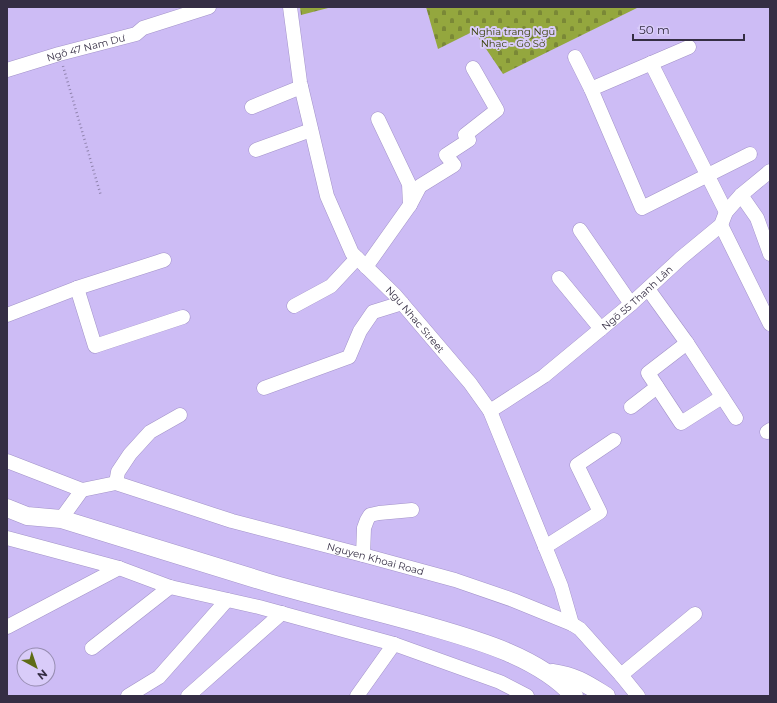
<svg xmlns="http://www.w3.org/2000/svg" width="777" height="703" viewBox="0 0 777 703" font-family="Montserrat,sans-serif">
<style>
.cemetery{fill:url(#cemetery-stones)}
.lines{fill:none;stroke-linecap:round;stroke-linejoin:round}
.minor-casing{stroke:#a393c9;stroke-width:15}
.major-casing{stroke:#a393c9;stroke-width:19}
.path{stroke:#9184af;stroke-width:2.5;stroke-dasharray:1 3;stroke-linecap:butt}
.minor{stroke:#fff;stroke-width:14}
.major{stroke:#fff;stroke-width:18}
.labels{text-anchor:middle;stroke-width:4;stroke-linejoin:round;paint-order:stroke}
.park-label{font-size:10px;fill:#363e04;stroke:#d9ccf9}
.street-label{font-size:10px;fill:#352e44;stroke:#d9ccf9}
</style>
<defs>
<pattern id="cemetery-stones" width="16" height="16" patternUnits="userSpaceOnUse"><rect width="16" height="16" fill="#94a73e"/><path d="M2 7V4a2 2 0 0 1 4 0v3zM10 15v-3a2 2 0 0 1 4 0v3z" fill="#7a8836"/></pattern>
</defs>
<rect width="100%" height="100%" fill="#cdbcf5"/>
<!-- cemetery -->
<g class="cemetery">
<path d="M300,7h32l-31,8z"/>
<path d="M426,7h213l-136,67 -29,-43 -36,18z"/>
</g>
<g class="lines">
<defs>
<g id="minor">
<path id="s1" d="M290,7l10,75 27,114 25,57 43,42 75,88 20,28 71,175 11,38"/>
<path d="M575,57l16,32 98,-42"/>
<path d="M651,63l75,149"/>
<path id="s2" d="M7,70l52,-16 77,-20 7,-6 66,-21"/>
<path d="M591,89l51,119 108,-54"/>
<path d="M252,107l49,-20"/>
<path d="M378,119l31,65 1,21"/>
<path d="M256,150l55,-20"/>
<path d="M741,195l16,23 13,36"/>
<path d="M721,225l49,99"/>
<path d="M580,230l51,74"/>
<path d="M366,267l44,-62 10,-19 34,-21 -8,-10 23,-15 -4,-5 32,-25 -24,-42"/>
<path d="M559,278l42,51"/>
<path d="M77,288l18,58 88,-29"/>
<path d="M648,289l39,54 49,75"/>
<path d="M294,306l37,-20 26,-28"/>
<path d="M7,315l70,-27 87,-28"/>
<path d="M687,343l-39,30 33,50 41,-26"/>
<path d="M264,388l85,-31 11,-26 13,-19 29,-9"/>
<path d="M631,407l26,-20"/>
<path id="s3" d="M490,411l54,-35 87,-72 50,-46 40,-33 5,-13 15,-17 29,-24"/>
<path d="M767,432l3,-2"/>
<path d="M7,461l75,29"/>
<path d="M116,483l2,-11 12,-18 20,-22 30,-17"/>
<path id="s4" d="M61,519l21,-29 34,-7 116,38 131,34 92,25 58,20 59,24 8,5 41,46 17,21"/>
<path d="M7,538l112,30 51,19 89,20 135,37 106,38 27,14"/>
<path d="M545,547l55,-35 -23,-47 37,-25"/>
<path d="M363,555l1,-27 3,-8 3,-5 9,-2 33,-3"/>
<path d="M7,627l112,-59"/>
<path d="M92,648l78,-61"/>
<path d="M621,675l74,-61"/>
<path d="M128,696l31,-19 68,-77"/>
<path d="M188,696l94,-83"/>
<path d="M357,696l37,-52"/>
</g>
<g id="major">
<path d="M7,508l20,8 34,3c70,21 139,43 208,64 49,14 99,26 149,40 52,15 119,32 156,73"/>
<path d="M552,673c25,4 33,10 54,23"/>
</g>
</defs>
<!-- minor casing -->
<use href="#minor" class="minor-casing"/>
<!-- major casing -->
<use href="#major" class="major-casing"/>
<!-- path -->
<path class="path" d="M63,66l38,130"/>
<!-- minor -->
<use href="#minor" class="minor"/>
<!-- major -->
<use href="#major" class="major"/>
</g>
<g class="labels">
<!-- park labels -->
<g class="park-label">
<text x="513" y="35">Nghĩa trang Ngũ<tspan x="513" dy="12">Nhạc - Gò Sở</tspan></text>
</g>
<!-- street labels -->
<g class="street-label">
<text dy="4" stroke="none"><textPath href="#s2" startOffset="82">Ngõ 47 Nam Dư</textPath></text>
<text dy="4" stroke="none"><textPath href="#s3" startOffset="186">Ngõ 55 Thanh Lân</textPath></text>
<text dy="4" stroke="none"><textPath href="#s1" startOffset="347">Ngu Nhac Street</textPath></text>
<text dy="4" stroke="none"><textPath href="#s4" startOffset="341">Nguyen Khoai Road</textPath></text>
</g>
</g>
<!-- border -->
<rect width="777" height="703" fill="none" stroke="#352e44" stroke-width="16"/>
<!-- north arrow -->
<g transform="translate(36 667) rotate(140)"><circle r="19" fill="#d9ccf9" stroke="#978db1"/>
<path d="M0-3L7 15L0 10L-7 15Z" fill="#5f6c16"/>
<text y="-6" font-size="11" font-weight="bold" text-anchor="middle" fill="#352e44">N</text>
</g>
<!-- scale -->
<path d="M633 34v6h111v-6" fill="none" stroke="#352e44" stroke-width="2"/>
<text x="639" y="34" font-size="12" fill="#352e44" stroke="#d9ccf9" stroke-width="3" paint-order="stroke">50 m</text>
</svg>
